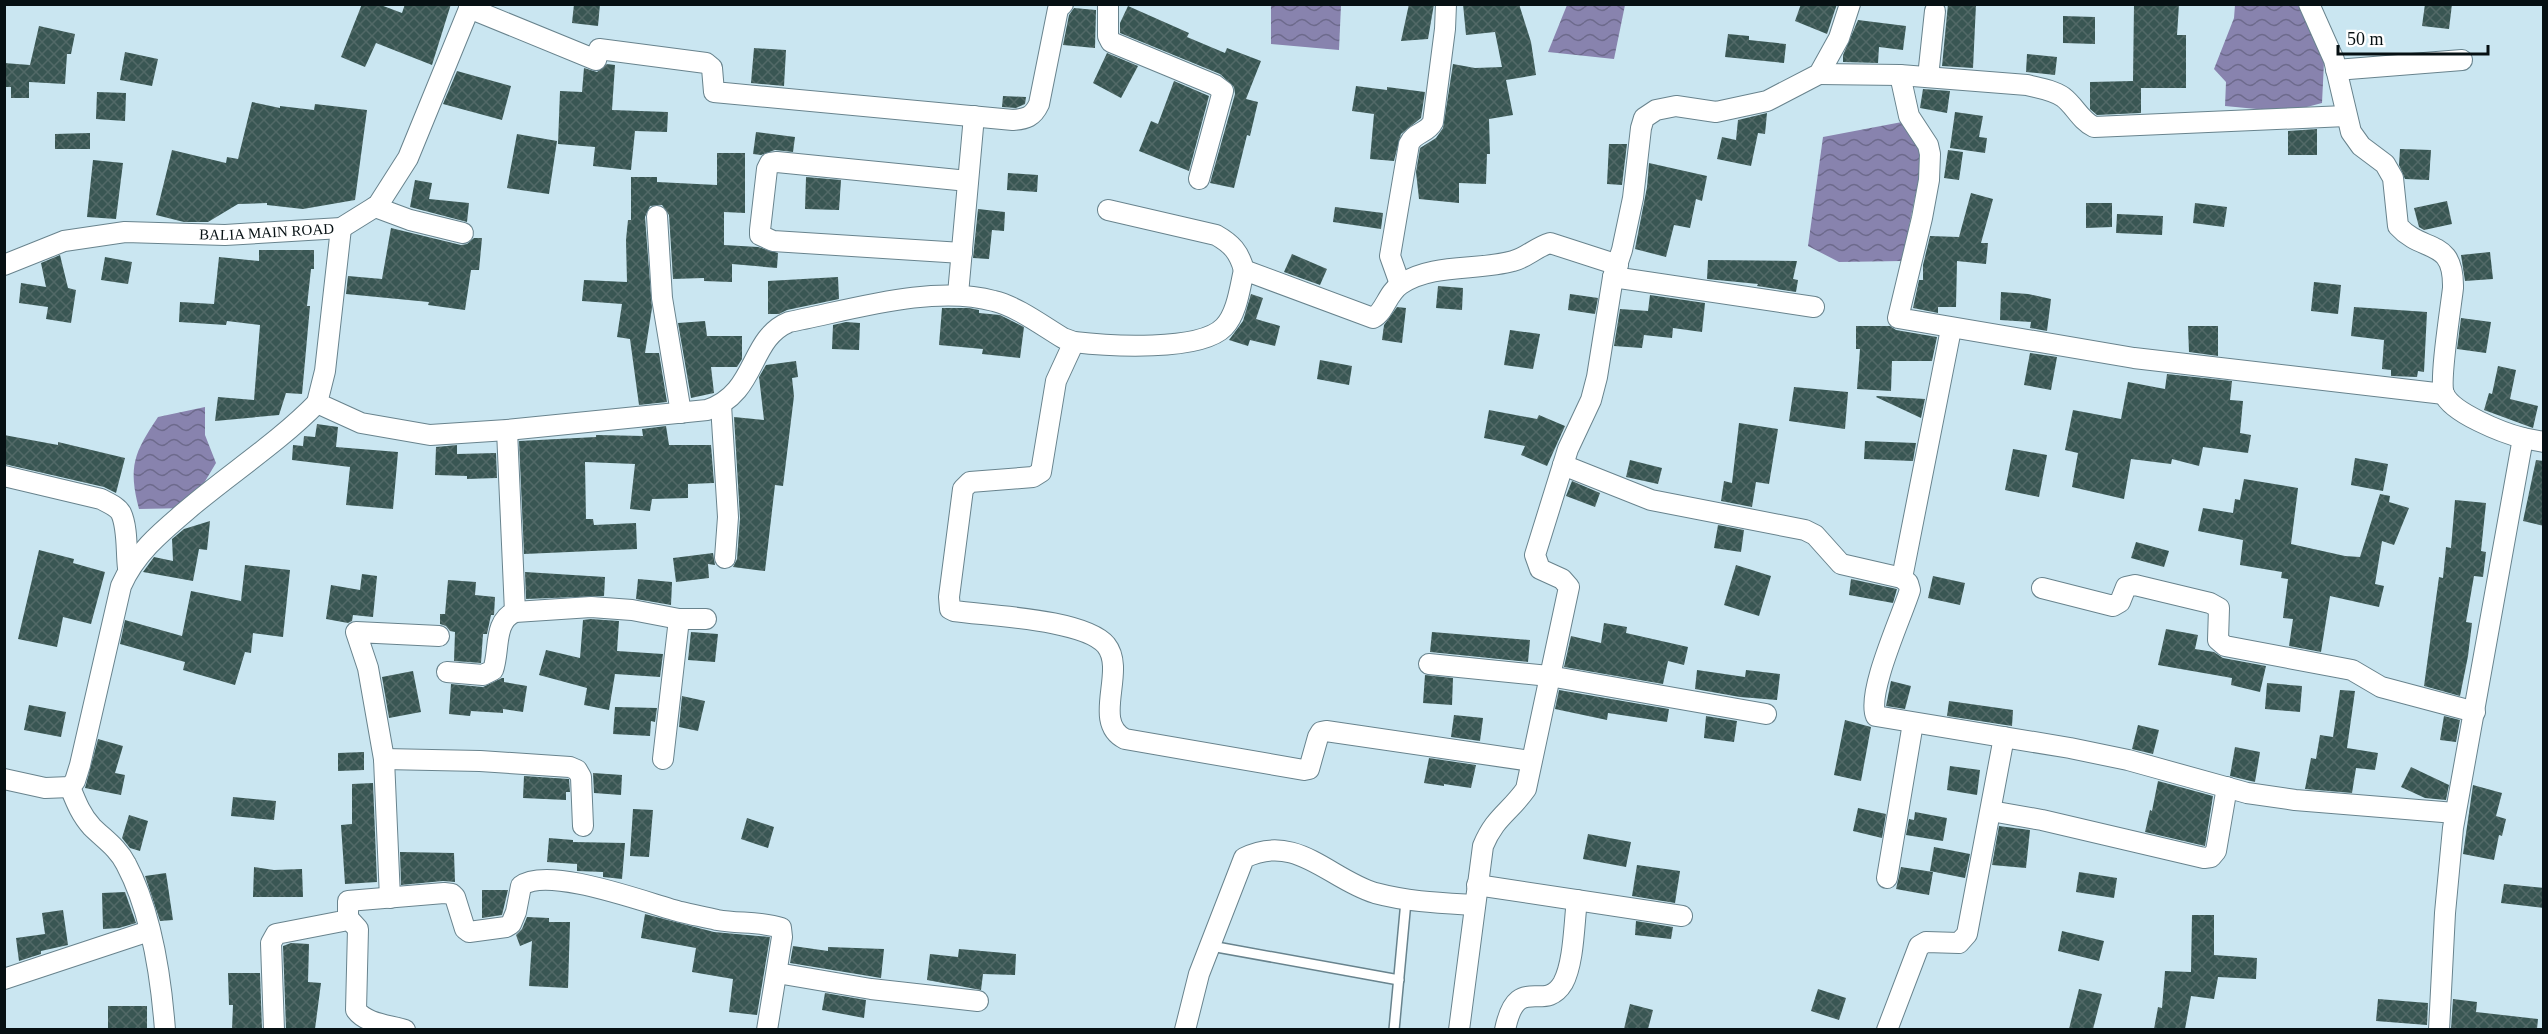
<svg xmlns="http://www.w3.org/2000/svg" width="2548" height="1034" viewBox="0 0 2548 1034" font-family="Georgia,serif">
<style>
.water{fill:url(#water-waves)}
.building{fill:url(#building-cross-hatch)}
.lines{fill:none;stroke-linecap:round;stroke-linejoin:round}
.lane-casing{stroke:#68838d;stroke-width:12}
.street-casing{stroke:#68838d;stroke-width:22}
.lane{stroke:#fff;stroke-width:9}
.street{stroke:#fff;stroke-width:20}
.labels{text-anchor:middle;stroke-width:6;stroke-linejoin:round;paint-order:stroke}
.street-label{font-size:15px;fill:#061013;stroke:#fff}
</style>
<defs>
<pattern id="water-waves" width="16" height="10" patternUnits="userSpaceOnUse" patternTransform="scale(1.5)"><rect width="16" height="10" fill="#8883ae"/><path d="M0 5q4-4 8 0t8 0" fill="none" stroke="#6d6a8c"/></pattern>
<pattern id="building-cross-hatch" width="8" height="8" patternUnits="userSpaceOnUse" patternTransform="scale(1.5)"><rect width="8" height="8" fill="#395653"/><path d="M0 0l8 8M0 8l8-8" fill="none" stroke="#526967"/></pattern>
</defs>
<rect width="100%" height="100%" fill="#cae6f1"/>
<!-- water -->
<g class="water">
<path d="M1271,5h70l-2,45 -68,-6z"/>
<path d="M1567,5h58l-11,54 -66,-7z"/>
<path d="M2235,5h63l26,57 -2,41 -34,9 -63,-6 1,-24 -12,-13 20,-51z"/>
<path d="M1902,122l22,31 -22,108 -63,1 -31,-16 15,-109z"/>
<path d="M205,407v28l11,28 -27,45 -50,1c-11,-43 -5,-56 19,-92z"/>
</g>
<!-- building -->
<g class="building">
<path d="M362,4h16l24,9 3,-9h46l-19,61 -56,-22 -11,24 -24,-10z"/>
<path d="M574,4h26l-2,22 -26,-3z"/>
<path d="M1409,4h25l-6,35 -27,2z"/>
<path d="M1463,4h56l12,38 5,33 -30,5 7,35 -24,4 1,35h-3l-1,30 -27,-1v20l-40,-4 -3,-27 4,-24 16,-10 7,-10 10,-64 22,4 27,-1 -7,-35 -29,3z"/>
<path d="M1801,4h36l-10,30 -32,-13z"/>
<path d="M1948,4h28l-3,64 -31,-2z"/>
<path d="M2134,4h45l-2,31h9v53h-45v25l-44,2 -7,-6v-27l43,-1z"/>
<path d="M2425,4h27l-3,25 -27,-3z"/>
<path d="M1128,6l61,27 -2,4 38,16 2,-5 34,13 -15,38 12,3 -8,34 -3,-1 -13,53 -24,-5 25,-89 -1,-7 -14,-13 -100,-41v-10z"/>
<path d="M1074,8l22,2 -1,38 -32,-3 6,-30z"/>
<path d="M2063,16l32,1v27l-32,-1z"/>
<path d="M1858,20l48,6 -3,24 -24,-3 -1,16 -35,-1v-7z"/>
<path d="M39,26l36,8 -4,20h-4l-2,30 -36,-2v16h-18v-11h-7v-24l26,2z"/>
<path d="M1728,34l21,2v4l37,4 -2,19 -59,-6z"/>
<path d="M754,48l32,2 -2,36 -33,-3z"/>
<path d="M125,52l33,7 -6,27 -32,-6z"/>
<path d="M1107,53l31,13 -17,32 -28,-15z"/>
<path d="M2027,54l30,3 -2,18 -29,-3z"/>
<path d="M607,64l8,1 -3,45 56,2 -1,20 -32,-1 -4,39 -38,-4 2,-19 -37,-3 2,-53 22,1 2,-24 13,4z"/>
<path d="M457,71l54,15 -9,34 -59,-16z"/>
<path d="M1174,81l35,15 -20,75 -50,-20 12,-30 7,3z"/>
<path d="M1356,86l31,4v-3l38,5 -4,26 -20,16 -7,27 -24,-2 4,-45 -22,-3z"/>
<path d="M1923,89l27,2 -3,22 -27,-5z"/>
<path d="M97,92l29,1 -1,28 -29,-2z"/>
<path d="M1003,96l23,1 -1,7 -9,4 -14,-1z"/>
<path d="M252,102l28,6v-2l34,4 1,-6 52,6 -12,90 -52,9 -36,-4v-2l-29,1 -30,18h-24l-28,-7 16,-65 54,13 1,-6 11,2z"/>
<path d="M1955,112l28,4 -4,21 8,1 -2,15 -35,-5z"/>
<path d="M1767,113l-2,21 -7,-1 -7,33 -34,-7 5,-22 14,3 2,-20z"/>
<path d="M2317,129v26h-29v-24z"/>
<path d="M756,132l39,5 -2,15 -18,-2 -14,5 -8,-1z"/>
<path d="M90,133v16h-35v-15z"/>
<path d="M517,134l40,7 -8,53 -42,-6z"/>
<path d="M1609,144h18l-5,41 -15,-1z"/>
<path d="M2400,149l31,1 -2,30 -24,-1 -6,-14z"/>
<path d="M1948,150l15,2 -4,28 -15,-2z"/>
<path d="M717,153h28v60l-21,-1v33l34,2 20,6 -1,15 -45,-4v18l-28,-1v-3l-31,1 -4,-64 -7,-10 -12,1 -5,11 7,91 -7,45h14l8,49 -28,3 -9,-66 -13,-2 5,-33 -40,-3 2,-21 43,2 -1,-42 2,-20h3v-43h26v5l60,3z"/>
<path d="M93,160l30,3 -7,56 -29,-2z"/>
<path d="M1649,163l58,13 -5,25 -6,-2 -6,29 -16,-3 -8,32 -31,-8 12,-62z"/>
<path d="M1008,173l30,2 -1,17 -30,-2z"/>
<path d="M806,177l35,3 -2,30 -34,-1z"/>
<path d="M415,180l17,3 -3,16 40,4 -2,19 -57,-15z"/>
<path d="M1971,193l22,6 -12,44h7l-2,21 -29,-3 -1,46h-18v6l-25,-5 6,-28h4v-15l7,-29 29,1z"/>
<path d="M2447,201l5,23 -28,6 -5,-3 -5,-19z"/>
<path d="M2086,203h26v24l-26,1z"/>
<path d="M2195,203l32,4 -3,20 -31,-4z"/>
<path d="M1335,207l48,6 -2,16 -48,-7z"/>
<path d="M978,209l27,3 -1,19 -12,-1 -3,29 -16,-1z"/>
<path d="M2117,214l46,2 -1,19 -46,-2z"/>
<path d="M391,228l70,17 6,-1 7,-6h8l-3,32h-8l-6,40 -37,-5 1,-3 -83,-8 2,-18 34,3z"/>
<path d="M259,250h55v19h-3l-4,37h3l-8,88 -16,-1 -7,22 -64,6 3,-24 36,3 6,-75 -33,-4 -1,4 -47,-3 1,-20 34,2 5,-47 40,4z"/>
<path d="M2490,252l3,27 -28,2 -4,-26z"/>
<path d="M1292,254l35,15 -7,16 -36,-13z"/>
<path d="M60,255l8,33 8,2 -5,33 -25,-4 2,-12 -29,-4 2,-20 25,4 -5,-24z"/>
<path d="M105,257l27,5 -4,22 -27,-4z"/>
<path d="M1708,260l89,1 -4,18 5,1 -2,12 -39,-6 1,-2 -51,-5z"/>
<path d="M838,277l1,22 -52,11 -8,4h-11v-33z"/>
<path d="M2314,282l27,3 -3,29 -27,-3z"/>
<path d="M1438,286l25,2 -1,22 -26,-2z"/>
<path d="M2001,292l27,2 23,5 -4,32 -17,-3 1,-6 -31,-2z"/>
<path d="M1251,294l12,4 -7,21 24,7 -5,20 -25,-6 -2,6 -19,-6 14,-19z"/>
<path d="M1570,294l28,4 -3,16 -27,-4z"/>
<path d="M1650,295l55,8 -3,29 -29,-4 -1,10 -28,-3 -2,13 -28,-2 6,-37 28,2z"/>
<path d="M1397,307l9,1 -4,35 -20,-3 2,-15z"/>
<path d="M2354,307l73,5 -3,60 -6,-1 -1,6 -26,-1v-6l-9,-1 2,-29 -33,-4z"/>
<path d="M942,308h27l10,2v3l21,2 24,12 -4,31 -38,-4 1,-5 -44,-4z"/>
<path d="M2461,318l30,4 -5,31 -29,-4z"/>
<path d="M705,321l2,15h35v23l-5,8h-26l3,26 -23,5 -13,-75z"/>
<path d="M846,322l14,1 -1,27 -27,-1 1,-24z"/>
<path d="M1856,326h34l6,4 41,7 -5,24h-40l-1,30 -34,-2 3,-40h-4z"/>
<path d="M2188,326h30v30l-29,-4z"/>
<path d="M1510,330l30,4 -7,35 -29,-4z"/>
<path d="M2030,353l27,4 -6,33 -27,-5z"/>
<path d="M1320,360l32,6 -3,19 -32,-6z"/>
<path d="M796,361l2,16 -6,1 2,18 -11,90 -8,-1 -10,86 -32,-4 4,-8 3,-41 -6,-101 30,3 -5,-43 7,-12z"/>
<path d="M2498,366l18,4 -6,29 28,7 -5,22 -49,-18 5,-17 3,1z"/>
<path d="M2167,374l65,7 -2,19 13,1 -3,32 11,2 -3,18 -45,-6 -4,19 -27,-7 -1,5 -40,-5 -7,40 -52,-12 6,-34 -13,-3 8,-40 48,9 7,-37 37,7z"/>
<path d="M1794,387l54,5 -3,37 -56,-8z"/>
<path d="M1877,396l48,3 -4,19 -45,-21z"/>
<path d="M1489,410l48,9 2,-4 26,11 -18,40 -26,-11 4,-9 -41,-8z"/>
<path d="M1739,423l39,6 -9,55 -13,-2 -4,25 -31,-6 3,-20 8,2z"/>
<path d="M317,424l21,3 -2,20 62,5 -5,57 -47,-4 4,-38 -58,-7 1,-15 10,1 1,-10 11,1z"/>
<path d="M666,426l3,19h42l3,38 -26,1v14l-36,1 -2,12 -20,-2 5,-45 -50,-2 1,57h7l1,6 42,-2 1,26 -113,5 -5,-113 77,-4v-2l47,1 -1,-7z"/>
<path d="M4,435l54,10v-3l67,16 -9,35 -12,-6 -100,-23z"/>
<path d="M1865,441l51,2 -3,18 -49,-2z"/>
<path d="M457,445v9l39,-1 1,25 -30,1v-3l-32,-1 1,-28z"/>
<path d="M2013,449l34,6 -8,42 -34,-7z"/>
<path d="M2355,458l33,6 -5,27 -32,-6z"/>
<path d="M1630,460l32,8 -4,16 -32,-7z"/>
<path d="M2536,460l8,1v65l-21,-5z"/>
<path d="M2244,479l54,9 -7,56 54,12 15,1 20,-63 10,2 -1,6 20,6 -15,37 -12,-4 -7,43 9,2 -5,21 -49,-11 -9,56 -32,-6 4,-27 -10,-1 5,-39 -7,-1 1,-6 -42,-7 3,-25 -45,-9 5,-23 30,5 2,-14 5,1z"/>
<path d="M1572,481l28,12 -5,14 -29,-11z"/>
<path d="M2455,500l31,3 -5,48 5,1 -3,25 -9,-1 -8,46 6,1 -4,33 -8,40 -36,-10 15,-109 4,1 3,-31 5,1z"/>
<path d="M210,521l-3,29 -8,-1 -6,32 -50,-9 11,-15 19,4 -1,-22 12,-10z"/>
<path d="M1718,525l26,5 -3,22 -27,-4z"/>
<path d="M2136,542l33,9 -5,16 -33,-9z"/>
<path d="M39,550l35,9 -1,4 32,9 -14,52 -28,-7 -6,30 -39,-8z"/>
<path d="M713,553l2,12 -7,-1 1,14 -33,4 -3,-24z"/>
<path d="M245,565l45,5 -7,67 -30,-4 -2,20 -6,-1 -10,33 -52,-15 2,-8 -65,-18 5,-24 57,16 9,-45 50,10z"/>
<path d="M1736,565l35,11 -12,40 -35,-11z"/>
<path d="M525,572l80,5 -1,19 -78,3z"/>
<path d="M362,574l15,2 -4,41 -20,-2 -1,6 -4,2 -22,-4 5,-34 29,5z"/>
<path d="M1933,576l32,7 -5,22 -32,-7z"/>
<path d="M638,579l34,3 -1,23 -35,-6z"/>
<path d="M1851,579l46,10 -4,14 -44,-8z"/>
<path d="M448,580l28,2 -1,13 20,2 -1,18h-3l-4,19h-4l-2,29 -27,-2 1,-29 -5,-1 -4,-5 -6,-2v-10h5z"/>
<path d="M591,619l28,2 -2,30 46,3 -3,23 -45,-3 -6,36 -25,-5 3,-17 -48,-13 7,-25 34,8 3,-38z"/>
<path d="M1604,623l23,4 -1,6 62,14 -4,18 -16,-4 -5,23 -99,-17 7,-31 30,7z"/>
<path d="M2166,629l32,6 -3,14 19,3 9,6 43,8 -6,26 -29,-7 1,-7 -74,-13z"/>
<path d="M691,632l27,2 -3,28 -27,-2z"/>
<path d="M1432,632l98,8 -2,22 -98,-10z"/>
<path d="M1697,670l48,7 1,-7 34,4 -3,26 -37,-3 -45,-8z"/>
<path d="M413,671l8,41 -32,6 -7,-41z"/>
<path d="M1425,675l28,3 -1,27 -29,-2z"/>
<path d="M502,678h2v4l23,4 -4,26 -20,-3v4l-32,-2 -1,5 -21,-2 2,-30 32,3z"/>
<path d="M1891,681l20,5 -6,23 -19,-3z"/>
<path d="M2267,683l35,3 -2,26 -35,-3z"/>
<path d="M1559,690l110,19 -2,13 -59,-9 -1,7 -52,-11z"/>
<path d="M2340,690l15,1 -8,57 31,5 -3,17 -19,-2 -4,25 -47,-4 6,-31 5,1 4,-24 13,2z"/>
<path d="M682,696l23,5 -7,30 -19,-4z"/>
<path d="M1949,701l64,9 -1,16 -65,-10z"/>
<path d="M29,705l37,7 -5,25 -37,-7z"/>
<path d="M615,707l42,1 -2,14 -4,-1 -1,15 -37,-2z"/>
<path d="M1454,715l29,3 -3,23 -29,-4z"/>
<path d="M1706,716l31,5 -3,21 -30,-4z"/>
<path d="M2444,716l16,4 -4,22 -16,-2z"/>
<path d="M1845,720l26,7 -10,54 -27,-6z"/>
<path d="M2138,725l21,5 -6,24 -21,-5z"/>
<path d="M98,739l25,7 -8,27 10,2 -4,20 -36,-7z"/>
<path d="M2235,747l25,5 -5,30 -25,-6z"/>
<path d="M364,752v18l-26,1v-18z"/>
<path d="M1429,758l47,7 -5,23 -27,-4v2l-20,-3z"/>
<path d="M1950,766l30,4 -3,25 -30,-5z"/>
<path d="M2411,767l38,18 -3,15 -21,-2 -24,-11z"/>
<path d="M593,773l29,2 -1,20 -27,-2z"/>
<path d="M524,776l45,3 1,13h-4v8l-43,-2z"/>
<path d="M2158,781l55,15 -8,50 -60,-14 5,-22 2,1z"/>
<path d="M373,783l4,99 -32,2 -4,-59 11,-1v-40z"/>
<path d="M2473,785l29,8 -6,23 10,3 -4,17 -3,-1 -5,25 -31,-6z"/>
<path d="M233,797l43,4 -2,19 -43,-4z"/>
<path d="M1858,808l28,6 -4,24 -29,-7z"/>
<path d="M633,809l20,1 -4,47 -19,-1z"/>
<path d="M1915,812l32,6 -4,23 -37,-6 3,-16 5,1z"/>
<path d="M129,815l19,6 -8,30 -10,-3 -8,-10z"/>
<path d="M747,818l27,9 -6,21 -27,-9z"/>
<path d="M1999,826l31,4 -4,38 -34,-3z"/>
<path d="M1588,834l43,8 -5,25 -43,-8z"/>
<path d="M549,838l24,2v2l52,1 -3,36 -19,-2v-5l-26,-1v-7l-30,-2z"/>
<path d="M1934,847l36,7 -5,24 -35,-7z"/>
<path d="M400,852l54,1 1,29 -12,-1 -42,4z"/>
<path d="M1637,865l43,6 -5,32 -43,-7z"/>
<path d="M254,867l20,3 28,-1 1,28h-50z"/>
<path d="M1901,867l32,5 -4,23 -33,-6z"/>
<path d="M2079,872l38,6 -3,20 -38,-6z"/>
<path d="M166,873l7,47 -13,1 -15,-45z"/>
<path d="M2504,884l40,4v20l-43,-5z"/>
<path d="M482,890h26l-6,25 -20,3z"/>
<path d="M125,892l11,31 -17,5 -16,1 -1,-36z"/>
<path d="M63,910l5,35 -27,6v3l-22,7 -3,-23 29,-4 -3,-21z"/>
<path d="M645,914l69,18 56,5 -13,78 -28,-3 4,-33 -41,-7 4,-24 -55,-10z"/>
<path d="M2192,915h22v40l43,3 -1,21 -38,-2 -4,22 -23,-3 -6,33h-31l4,-22 4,1 3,-37 26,1z"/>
<path d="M527,917l22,1v4h21l-2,66 -39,-2 3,-45 -12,5 -4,-11 6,-6z"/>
<path d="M1636,921l37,6 -2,12 -36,-4z"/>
<path d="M2062,931l42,10 -5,20 -41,-10z"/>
<path d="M291,943l18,1 -1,38 13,1 -6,46h-29l-3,-83z"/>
<path d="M793,946l35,5v-4l56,2 -3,29 -91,-15z"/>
<path d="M959,949l57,5 -1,21 -32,-1 -2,16 -54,-10 3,-26 28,3z"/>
<path d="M228,973h32l2,56h-30l1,-24h-4z"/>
<path d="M1818,989l28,9 -7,22 -28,-9z"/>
<path d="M2079,989l23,5 -9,35h-24z"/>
<path d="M825,993l41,7 -2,18 -42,-8z"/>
<path d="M2378,999l50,4 -1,22 -51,-4z"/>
<path d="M2453,999l24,3 -1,10 62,7 -1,10h-86z"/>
<path d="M1630,1004l23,6 -5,19h-24z"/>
<rect x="108" y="1006" width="39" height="23"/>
</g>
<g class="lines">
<defs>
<g id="lane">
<path d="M1211,946l188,34"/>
<path d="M1394,1030l12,-129"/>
</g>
<g id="street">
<path d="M1108,4v32l3,6 104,43 8,6 -24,88"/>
<path d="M2309,4l25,56 17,72 10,14 24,18 8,14 5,48c25,28 56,11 55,62 -2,18 -14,93 -9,106 8,19 59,39 79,44l-70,390 -8,85 -6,117"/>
<path d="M469,8l127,52 3,-11 107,14 6,5 2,24 299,28c13,-1 20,-3 26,-16l19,-95 5,-5"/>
<path d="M2336,70l126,-10"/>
<path d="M1819,74l81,1 127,10c12,3 26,5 36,12 12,9 17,23 31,30l252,-11"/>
<path d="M1900,75l9,41 19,29 2,9 -1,26 -7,38 -24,100 236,40 310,36"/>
<path d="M1928,77l7,-66"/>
<path d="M375,207l35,13 53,13"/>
<path d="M1108,210l108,25c16,9 23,17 28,35"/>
<path d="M657,216l5,82 19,115"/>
<path d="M341,228l-16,143 -8,32 44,20 69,12 77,-5 200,-20c51,-17 41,-71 82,-88 62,-12 144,-38 205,-21 22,5 49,25 69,37l11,4c34,4 126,10 150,-15 13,-13 16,-40 20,-57l129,48c12,-6 14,-25 28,-34 32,-21 77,-13 112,-23 13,-3 23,-14 37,-18l68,22"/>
<path d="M962,253l-189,-12 -13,-6v-5l7,-61 3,-6 7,-1 191,19"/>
<path id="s1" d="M4,265l60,-24 61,-9 100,3 116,-7 37,-23 30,-47 63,-154"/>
<path d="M1613,277l201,30"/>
<path d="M1400,284l-10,-28 19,-112c5,-12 18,-10 24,-22l12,-93 1,-25"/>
<path d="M958,294l16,-178"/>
<path d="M1074,342l-18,39 -15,91 -8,5 -63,5 -7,7 -14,108 1,12 4,2c35,5 130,8 152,34 21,26 -15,77 19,94l179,31 5,-1 9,-32 3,-5 5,-1 205,30"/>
<path d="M721,405l7,112 -3,41"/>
<path d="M507,430l8,182"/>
<path d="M2523,438l21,4"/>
<path d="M1563,465l88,35 154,30 10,5 26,29 61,14 6,5 2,7c-8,26 -44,103 -34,126l194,32 58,12 119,33 48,7 160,13"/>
<path d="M4,476l97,23c7,4 16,7 20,14 7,15 5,39 7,55"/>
<path d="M1902,578l49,-249"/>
<path d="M2042,588l71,18 7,-4 6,-15 9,-2 75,18 9,5 -1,32 7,6 127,24 29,17 94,25"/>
<path d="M1429,664l120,12 217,38"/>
<path d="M447,672l36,3 10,-5c7,-19 0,-49 22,-58l76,-5 41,3 47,9h27"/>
<path d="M384,759l96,2 90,6 7,3 4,7 2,49"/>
<path d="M663,759l16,-140"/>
<path d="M4,779l41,9 25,-1 5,-6 5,-16 41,-179c14,-32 39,-53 65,-75 43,-37 92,-68 131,-108"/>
<path d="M70,787c6,15 11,28 22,40 12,12 26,21 34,37 25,47 35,113 39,166"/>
<path d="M1991,811l51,9 162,38 7,-1 5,-6 11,-64"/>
<path d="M1887,878l26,-155"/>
<path d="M1477,885l205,31"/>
<path d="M390,898l-6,-139 -16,-91 -12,-36 83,4"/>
<path d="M348,918l10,11 -2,81c10,14 34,15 49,20"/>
<path d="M777,973l94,16 107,12"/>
<path d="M4,979l145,-48"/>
<path d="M274,1030l-3,-87 5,-9 67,-13 5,-3v-17l96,-8 8,1 3,3 10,32 4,3 37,-5 5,-3 5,-12 5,-26c27,-21 128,18 160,26 12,3 24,5 36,8 21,4 44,1 64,8l1,9 -15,93"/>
<path d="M1185,1030l14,-56 45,-116c52,-26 85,21 131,35 34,9 65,10 100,12"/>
<path d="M1459,1030l24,-184c12,-29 26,-33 43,-57l43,-202 -7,-8 -22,-10 -5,-14 33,-106 23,-49 6,-23 16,-100 9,-27 11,-52 8,-70 3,-10 12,-8 20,-4 40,6 51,-11 52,-27 20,-36 11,-34"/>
<path d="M1505,1030c12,-59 39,-15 58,-47 11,-20 11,-60 14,-83"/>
<path d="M1887,1030l32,-84 7,-4 33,1 8,-9 37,-197"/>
</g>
</defs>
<!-- lane casing -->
<use href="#lane" class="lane-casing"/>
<!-- street casing -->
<use href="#street" class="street-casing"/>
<!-- lane -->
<use href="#lane" class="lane"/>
<!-- street -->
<use href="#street" class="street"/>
</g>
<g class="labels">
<!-- street labels -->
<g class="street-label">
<text dy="5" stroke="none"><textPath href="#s1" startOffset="268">BALIA MAIN ROAD</textPath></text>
</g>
</g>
<!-- border -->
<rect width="2548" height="1034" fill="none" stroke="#061013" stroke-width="12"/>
<!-- scale -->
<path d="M2338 45v9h150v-9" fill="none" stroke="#061013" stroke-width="3"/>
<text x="2347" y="45" font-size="18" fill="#061013" stroke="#ffffff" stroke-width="4.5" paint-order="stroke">50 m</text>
</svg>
